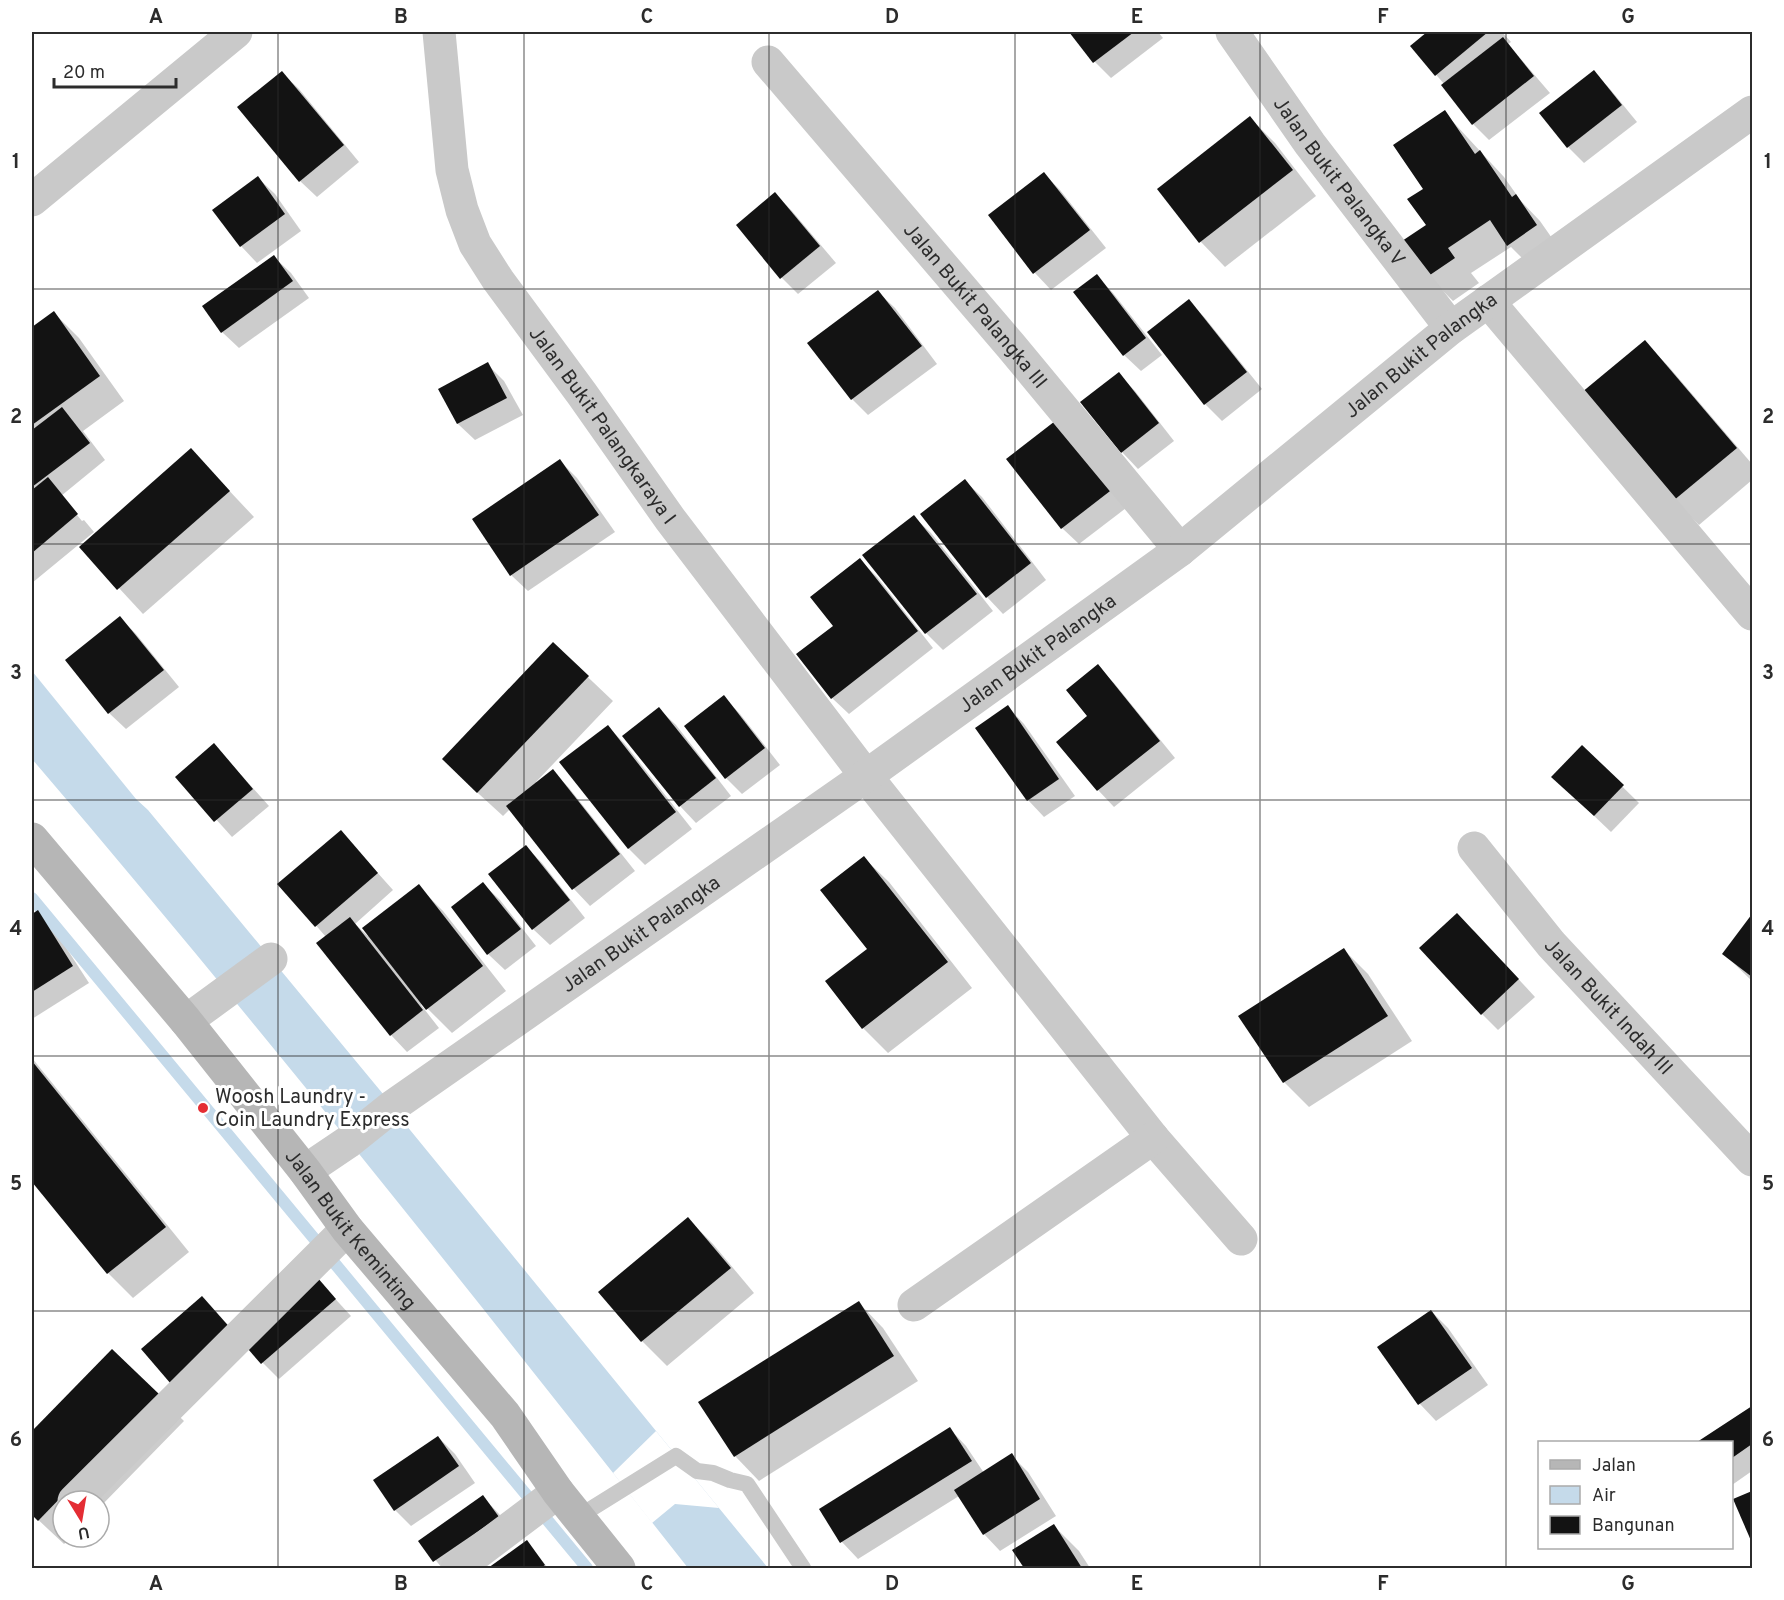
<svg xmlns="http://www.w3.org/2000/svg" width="1784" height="1600" viewBox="0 0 1784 1600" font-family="Overpass,sans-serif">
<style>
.water{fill:#c5daea}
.pier{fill:#fff}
.shadow{fill:#0003}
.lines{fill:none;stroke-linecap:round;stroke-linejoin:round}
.stream{stroke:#c5daea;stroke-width:12}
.building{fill:#131313}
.service{stroke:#c9c9c9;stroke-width:16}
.minor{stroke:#c9c9c9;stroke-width:33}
.secondary{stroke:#b6b6b6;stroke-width:33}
.grid{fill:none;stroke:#2c2c2c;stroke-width:1.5;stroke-opacity:0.55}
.poi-dot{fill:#e42d34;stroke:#fff;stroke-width:2}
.labels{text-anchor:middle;stroke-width:6;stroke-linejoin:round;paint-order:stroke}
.street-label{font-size:20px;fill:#2c2c2c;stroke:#fff}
.poi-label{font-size:20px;fill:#2c2c2c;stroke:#fff;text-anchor:start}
.neatline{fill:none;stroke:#2c2c2c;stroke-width:2}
.grid-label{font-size:20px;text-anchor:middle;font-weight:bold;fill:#2c2c2c}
</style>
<rect width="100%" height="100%" fill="#fff"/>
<!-- water -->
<path class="water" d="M32,671l104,128 12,11 245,296 13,19 362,443h-80c-215,-273 -430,-545 -656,-809z"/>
<!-- pier -->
<path class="pier" d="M656,1431l63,77 -44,-4 -23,19 -39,-50z"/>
<!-- shadow -->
<g class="shadow">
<path d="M1071,32h87l5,6 -52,40 -16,-16z"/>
<path d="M1430,32h72l9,10 -3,2 42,49 -61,47 -16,-16 -28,-39 -33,-38z"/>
<path d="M1594,72l16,17 27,33 -53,41 -16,-16z"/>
<path d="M282,73l17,16 60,73 -42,35 -17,-16z"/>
<path d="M1444,112l60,65 17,24 19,20 21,30 -28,18 -22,-22 -40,26 8,10 -26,18 -25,-25v-51l-3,-36z"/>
<path d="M1250,118l25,25 41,53 -91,71 -24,-25 -42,-53z"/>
<path d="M1044,174l16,16 46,58 -55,42 -16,-17 -45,-57z"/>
<path d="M258,178l17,16 26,37 -44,32 -16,-17z"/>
<path d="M775,194l17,17 44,52 -38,31 -16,-16 -44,-53z"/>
<path d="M274,257l17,16 18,25 -70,50 -17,-16z"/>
<path d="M1097,276l16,17 49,62 -21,16 -17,-16z"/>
<path d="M878,292l17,16 42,56 -69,51 -16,-16z"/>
<path d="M1189,301l16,17 57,71 -40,32 -17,-17z"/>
<path d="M54,313l25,25 45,63 -41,30 22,29 -44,36 21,25 2,-1 10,12 -62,51v-254z"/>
<path d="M1645,342l24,25 83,97v16l-53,45 -25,-25z"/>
<path d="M487,364l17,17 19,34 -48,25 -17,-16 -18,-35z"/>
<path d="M1118,374l17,17 39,50 -36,28 -16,-17 -40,-50z"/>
<path d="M1059,420l71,85 -51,39 -17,-16z"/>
<path d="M191,450l63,67 -111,97 -62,-67z"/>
<path d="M560,461l17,17 38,54 -87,59 -17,-16z"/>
<path d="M965,481l17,16 64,83 -43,34 -16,-17z"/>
<path d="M914,517l17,16 62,78 -50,39 -17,-17 -62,-78z"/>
<path d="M860,560l17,17 56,71 -84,66 -17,-16 3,-72z"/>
<path d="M120,618l16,16 43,53 -53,42 -17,-16z"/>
<path d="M553,644l60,57 -77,81 1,1 16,-12 16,17 66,83 -45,35 -16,-17 -64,-80 -7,7 -35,-32z"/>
<path d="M1097,667l17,16 61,75 -61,49 -16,-17 -9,-73z"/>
<path d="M724,697l16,17 40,51 -38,29 -16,-16z"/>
<path d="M1008,707l16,17 51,72 -31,21 -16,-17z"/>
<path d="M659,709l17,16 55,71 -35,27 -16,-17 -56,-70z"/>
<path d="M608,727l16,16 68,86 -47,36 -16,-16 -68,-86z"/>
<path d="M214,745l55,61 -37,31 -54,-60z"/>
<path d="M1582,747l57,56 -28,29 -41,-39z"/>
<path d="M341,832l52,58 -38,34 13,12 50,-50 25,25 63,80 -54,42 -30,-30 -1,2 18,23 -32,24 -16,-17 -65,-98 -46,-53z"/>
<path d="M526,847l16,16 43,55 -35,27 -17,-16z"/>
<path d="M864,858l25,24 83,106 -84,65 -25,-25 -35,-46 42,-32z"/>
<path d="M483,884l17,16 36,46 -31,24 -17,-16z"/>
<path d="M37,912l17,17 35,54 -57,36v-103z"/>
<path d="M1752,917v64l-28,-27z"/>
<path d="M1474,931l61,66 -37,33 -16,-16z"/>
<path d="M1344,950l24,24 44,67 -103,66 -25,-25 -44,-65z"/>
<path d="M32,1058l157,194 -56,46 -25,-25 -76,-94z"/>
<path d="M688,1219l25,25 41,49 -87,73 -25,-25 -42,-49z"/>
<path d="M317,1279l34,37 -72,63 -36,-36z"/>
<path d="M859,1303l24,25 35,53 -159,100 -24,-25z"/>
<path d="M1431,1311l17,17 40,57 -52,36 -16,-17 -40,-57z"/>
<path d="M112,1351l72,70 -85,87v-7h-36v36h8l-7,7 -32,-30v-81z"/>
<path d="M1752,1408v63l-20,14v-43h-32z"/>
<path d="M950,1429l16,17 18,27 27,-18 17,17 28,44 -56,35 -16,-17 -25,-38 -101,63 -16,-17 -21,-32z"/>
<path d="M438,1437l17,17 20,29 -64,43 -16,-16z"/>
<path d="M1752,1492v48l-17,-40z"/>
<path d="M483,1497l16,17 15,20 -72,34 -22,-27z"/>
<path d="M1054,1526l25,25 11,17h-64l-11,-17z"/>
<path d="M527,1542l21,26h-58z"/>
</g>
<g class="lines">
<!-- stream -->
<path class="stream" d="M32,898l555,670"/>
</g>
<!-- building -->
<g class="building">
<path d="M1069,32h65l-41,31z"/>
<path d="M1427,32h61l-53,44 -25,-30z"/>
<path d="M1503,37l31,39 -62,49 -31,-40z"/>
<path d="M1594,70l28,35 -55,43 -28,-35z"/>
<path d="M282,71l62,74 -45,37 -62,-75z"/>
<path d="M1445,110l30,44 5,-4 32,47 4,-3 21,31 -30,21 -17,-26 -42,28 7,10 -28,19 -25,-36 24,-16 -19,-26 16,-10 -30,-44z"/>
<path d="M1250,116l43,54 -94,73 -42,-54z"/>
<path d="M1044,172l46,58 -57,44 -45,-59z"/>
<path d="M258,176l27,38 -45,33 -28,-37z"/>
<path d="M775,192l45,54 -40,33 -44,-54z"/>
<path d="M274,255l19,26 -72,52 -19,-27z"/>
<path d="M1097,274l49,64 -23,18 -50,-64z"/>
<path d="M878,290l44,56 -71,54 -44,-57z"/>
<path d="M1189,299l58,73 -43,33 -57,-73z"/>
<path d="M54,311l46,65 -68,49v-98z"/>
<path d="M1645,340l92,108 -64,53 -92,-108z"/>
<path d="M488,362l19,36 -50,26 -19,-35z"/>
<path d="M1119,372l40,51 -38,30 -41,-51z"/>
<path d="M62,407l28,36 -58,44v-57z"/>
<path d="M1059,418l55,70 -53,41 -55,-70z"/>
<path d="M191,448l39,43 -113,99 -38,-43z"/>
<path d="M560,459l39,56 -89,61 -38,-57z"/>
<path d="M48,477l30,37 -46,39v-63z"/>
<path d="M965,479l66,84 -45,35 -66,-84z"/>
<path d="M914,515l63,79 -52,40 -63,-79z"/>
<path d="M860,558l58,73 -87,68 -35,-45 37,-28 -23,-29z"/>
<path d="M120,616l44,54 -56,44 -43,-54z"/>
<path d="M553,642l36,34 -112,117 -35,-34z"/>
<path d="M1098,664l62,77 -63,50 -41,-49 31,-26 -21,-26z"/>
<path d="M724,695l41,53 -40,31 -41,-53z"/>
<path d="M1008,705l51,74 -32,22 -52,-73z"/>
<path d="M659,707l57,71 -37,29 -57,-71z"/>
<path d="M608,725l68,87 -48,37 -69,-87z"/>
<path d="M214,743l39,46 -39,33 -39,-45z"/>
<path d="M1582,745l42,40 -30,31 -43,-39z"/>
<path d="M553,769l67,85 -48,36 -66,-84z"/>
<path d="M341,830l37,43 -63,54 -38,-43z"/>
<path d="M526,845l44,55 -38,30 -44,-56z"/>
<path d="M864,856l84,106 -86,67 -37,-48 42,-32 -47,-59z"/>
<path d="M483,882l38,47 -34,26 -36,-48z"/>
<path d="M419,884l64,82 -57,44 -64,-82z"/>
<path d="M38,910l35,56 -41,26v-78z"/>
<path d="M1457,913l62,66 -38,36 -62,-67z"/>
<path d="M1752,914v63l-30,-23z"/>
<path d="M350,917l73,93 -33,26 -74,-93z"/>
<path d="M1344,948l44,68 -105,67 -45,-67z"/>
<path d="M32,1061l134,166 -59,47 -75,-92z"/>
<path d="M688,1217l43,51 -90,74 -43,-50z"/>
<path d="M317,1277l19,22 -75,65 -19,-22z"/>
<path d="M202,1296l31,35 -62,53 -30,-35z"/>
<path d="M859,1301l35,55 -160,101 -36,-55z"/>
<path d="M1431,1310l41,58 -54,37 -41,-58z"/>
<path d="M112,1349l48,46 -122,126 -6,-6v-84z"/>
<path d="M1752,1406v38l-20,14v-16h-35z"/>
<path d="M950,1427l22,34 -132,82 -21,-34z"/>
<path d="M438,1436l21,30 -65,45 -21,-31z"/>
<path d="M1012,1453l28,46 -57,36 -29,-45z"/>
<path d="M1752,1491v52l-19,-44z"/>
<path d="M483,1495l16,22 -66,45 -15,-21z"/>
<path d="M1054,1524l28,44h-58l-12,-18z"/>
<path d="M527,1540l18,25 -4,3h-53z"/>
</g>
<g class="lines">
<!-- service -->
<path class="service" d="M578,1517l98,-61 21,15 16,2 17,7 17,4 56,84"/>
<!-- minor -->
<g class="minor">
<path id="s1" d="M439,32l13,138 10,40 13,34 23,36 84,114 88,125 196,257 287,362 88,101"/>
<path id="s2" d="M1232,32l78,112 141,184"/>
<path id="s3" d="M768,62l243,284 169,204"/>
<path d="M32,200l204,-168"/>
<path d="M1488,301l264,313"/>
<path id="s4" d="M1474,848l77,96 201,216"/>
<path d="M186,1021l85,-62"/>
<path id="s5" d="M305,1171l43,-29 45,-36 473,-330 314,-226 271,-222 301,-216"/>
<path d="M914,1305l239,-167"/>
<path d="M74,1501l273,-272"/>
<path d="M457,1568l101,-76"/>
</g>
<!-- secondary -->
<path class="secondary" id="s6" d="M32,839l154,182 119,150 42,58 158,186 53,77 61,76"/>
</g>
<!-- grid -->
<path class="grid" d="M278,32v1536M524,32v1536M769,32v1536M1015,32v1536M1260,32v1536M1506,32v1536M32,289h1720M32,544h1720M32,800h1720M32,1056h1720M32,1311h1720"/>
<!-- markers -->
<circle class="poi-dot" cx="203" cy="1108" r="6"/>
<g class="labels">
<!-- street labels -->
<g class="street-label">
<text dy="7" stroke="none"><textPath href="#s2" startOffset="184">Jalan Bukit Palangka V</textPath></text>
<text dy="7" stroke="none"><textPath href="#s3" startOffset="320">Jalan Bukit Palangka III</textPath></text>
<text dy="7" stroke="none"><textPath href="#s5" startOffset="1383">Jalan Bukit Palangka</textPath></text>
<text dy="7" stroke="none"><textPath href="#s1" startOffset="438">Jalan Bukit Palangkaraya I</textPath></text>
<text dy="7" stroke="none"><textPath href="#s5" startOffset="897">Jalan Bukit Palangka</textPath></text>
<text dy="7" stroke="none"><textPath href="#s5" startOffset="411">Jalan Bukit Palangka</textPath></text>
<text dy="7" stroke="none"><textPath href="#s4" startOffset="208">Jalan Bukit Indah III</textPath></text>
<text dy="7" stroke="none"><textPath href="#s6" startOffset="504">Jalan Bukit Keminting</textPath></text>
</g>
<!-- poi labels -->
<g class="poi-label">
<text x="215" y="1103">Woosh Laundry -<tspan x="215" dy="23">Coin Laundry Express</tspan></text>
</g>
</g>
<!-- border -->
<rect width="1784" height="1600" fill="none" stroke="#ffffff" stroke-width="66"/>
<!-- legend -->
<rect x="1538" y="1441" width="195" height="108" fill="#ffffff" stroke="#ababab" stroke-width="1.5"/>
<rect x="1550" y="1460" width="30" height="9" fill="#b6b6b6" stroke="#ababab" stroke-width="1.5"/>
<text x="1592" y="1471" font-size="18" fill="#2c2c2c">Jalan</text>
<rect x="1550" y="1486" width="30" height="18" fill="#c5daea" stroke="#ababab" stroke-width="1.5"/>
<text x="1592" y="1501" font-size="18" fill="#2c2c2c">Air</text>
<rect x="1550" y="1516" width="30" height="18" fill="#131313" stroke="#ababab" stroke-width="1.5"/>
<text x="1592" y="1531" font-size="18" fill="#2c2c2c">Bangunan</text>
<!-- north arrow -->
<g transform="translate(81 1519) rotate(169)"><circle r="28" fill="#ffffff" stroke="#ababab" stroke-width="1.5"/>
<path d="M0-4.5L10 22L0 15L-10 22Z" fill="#e42d34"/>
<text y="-9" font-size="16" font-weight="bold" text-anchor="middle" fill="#2c2c2c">U</text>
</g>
<!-- scale -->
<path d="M54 78v9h122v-9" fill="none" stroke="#2c2c2c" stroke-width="3"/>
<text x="63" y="78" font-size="18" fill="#2c2c2c" stroke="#ffffff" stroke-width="4.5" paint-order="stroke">20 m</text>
<rect x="33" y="33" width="1718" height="1534" class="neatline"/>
<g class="grid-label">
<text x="156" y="23">A</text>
<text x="401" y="23">B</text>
<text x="647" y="23">C</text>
<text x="892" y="23">D</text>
<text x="1137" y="23">E</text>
<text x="1383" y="23">F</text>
<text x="1628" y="23">G</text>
<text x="16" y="168">1</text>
<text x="1768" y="168">1</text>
<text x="16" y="423">2</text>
<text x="1768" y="423">2</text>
<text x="16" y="679">3</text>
<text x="1768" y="679">3</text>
<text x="16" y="935">4</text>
<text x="1768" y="935">4</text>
<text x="16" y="1190">5</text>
<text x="1768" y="1190">5</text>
<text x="16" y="1446">6</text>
<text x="1768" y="1446">6</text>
<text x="156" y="1590">A</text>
<text x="401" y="1590">B</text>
<text x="647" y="1590">C</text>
<text x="892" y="1590">D</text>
<text x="1137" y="1590">E</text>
<text x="1383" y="1590">F</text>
<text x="1628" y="1590">G</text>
</g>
</svg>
